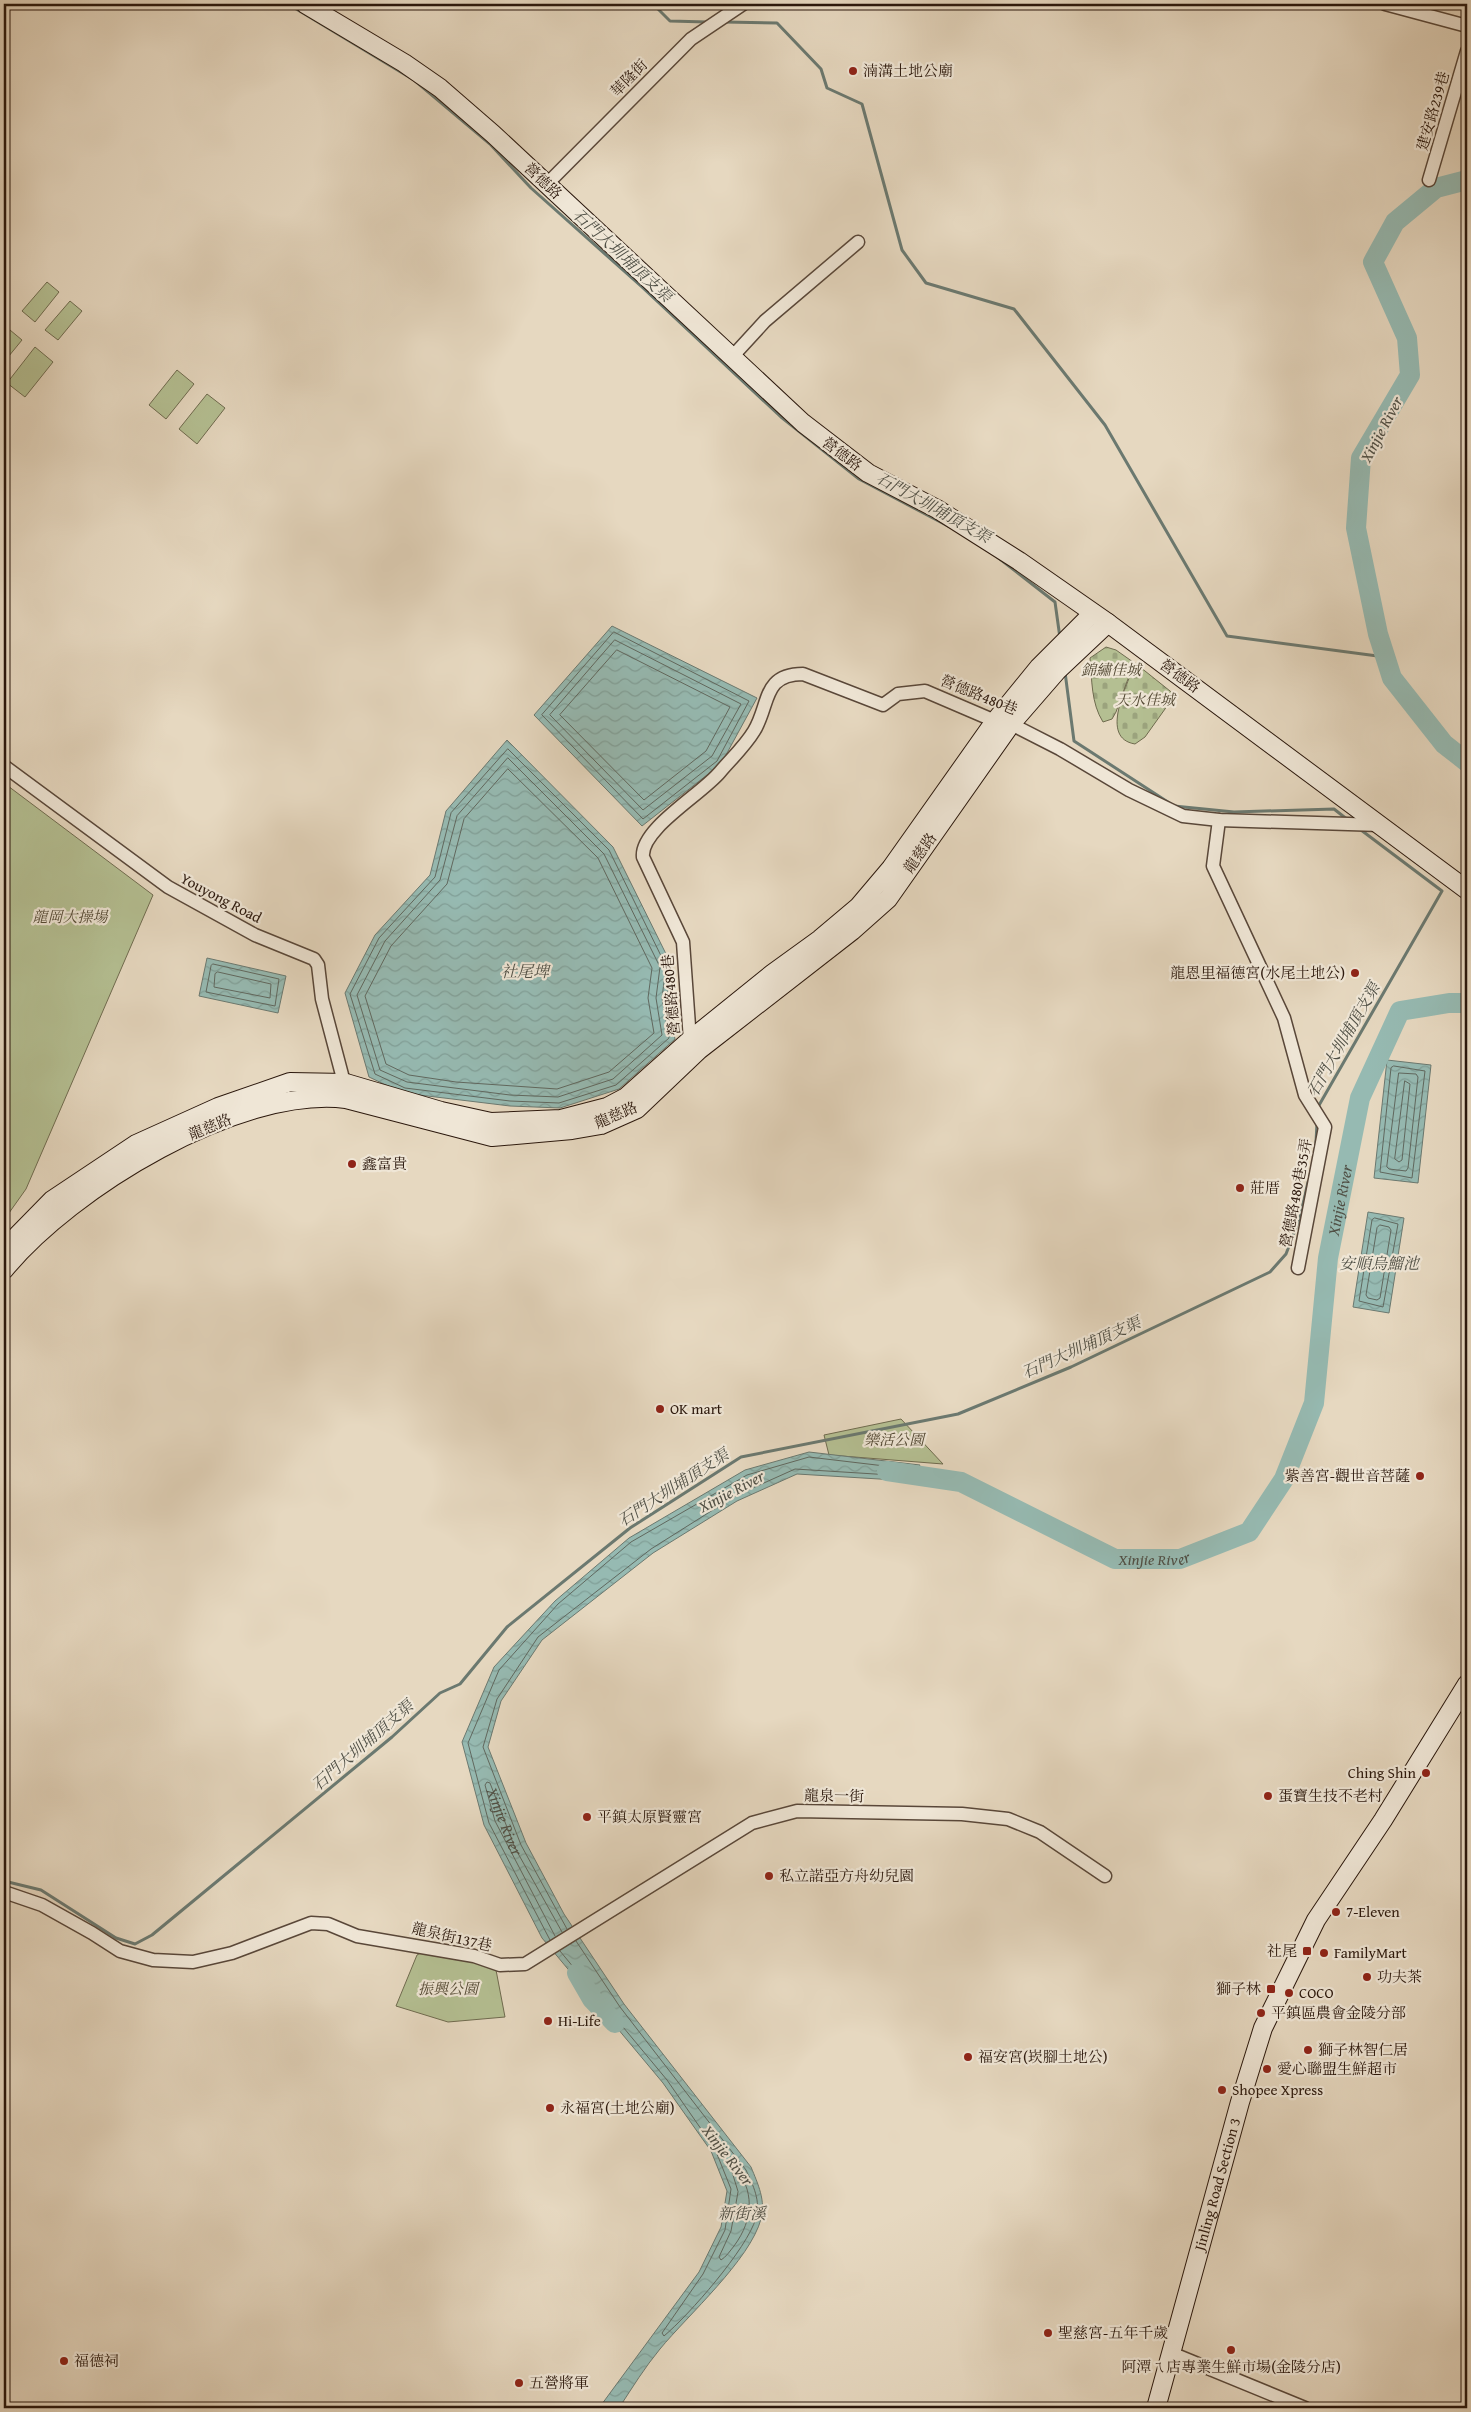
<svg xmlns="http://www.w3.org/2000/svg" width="1471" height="2412" viewBox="0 0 1471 2412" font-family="'Gentium Book Plus','Noto Serif TC',serif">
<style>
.green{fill:#b4bf92;stroke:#6f6b4f}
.cemetery{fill:url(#cemetery-stones);stroke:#6f6b4f}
.water{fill:url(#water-waves);stroke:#6b7970}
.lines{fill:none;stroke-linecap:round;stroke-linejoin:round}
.shore{stroke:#60685f;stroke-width:1}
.stream{stroke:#6b7970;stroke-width:3}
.river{stroke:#96bab2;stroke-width:20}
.street-casing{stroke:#594739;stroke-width:15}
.secondary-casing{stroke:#2a170c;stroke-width:20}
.street{stroke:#efe6d6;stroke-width:12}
.secondary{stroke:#efe6d6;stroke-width:18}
.poi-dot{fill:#8f2418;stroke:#efe6d6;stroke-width:2}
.labels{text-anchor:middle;stroke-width:4.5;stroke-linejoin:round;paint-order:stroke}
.poi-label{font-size:15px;fill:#2a170c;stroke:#efe6d6;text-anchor:start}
.street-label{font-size:15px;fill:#2a170c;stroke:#efe6d6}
.park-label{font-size:15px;font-style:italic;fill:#534934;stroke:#efe6d6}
.water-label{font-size:16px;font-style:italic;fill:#505046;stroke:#efe6d6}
</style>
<defs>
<pattern id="cemetery-stones" width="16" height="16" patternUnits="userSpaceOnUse" patternTransform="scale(1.25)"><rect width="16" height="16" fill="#b4bf92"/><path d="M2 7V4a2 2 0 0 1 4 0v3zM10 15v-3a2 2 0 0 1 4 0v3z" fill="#9ba37d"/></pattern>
<pattern id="water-waves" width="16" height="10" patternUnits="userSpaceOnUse" patternTransform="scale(1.25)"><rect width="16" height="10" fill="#96bab2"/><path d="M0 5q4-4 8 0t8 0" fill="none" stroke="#819f98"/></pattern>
</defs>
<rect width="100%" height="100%" fill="#e6d8c0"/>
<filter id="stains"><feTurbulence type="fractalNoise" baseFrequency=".004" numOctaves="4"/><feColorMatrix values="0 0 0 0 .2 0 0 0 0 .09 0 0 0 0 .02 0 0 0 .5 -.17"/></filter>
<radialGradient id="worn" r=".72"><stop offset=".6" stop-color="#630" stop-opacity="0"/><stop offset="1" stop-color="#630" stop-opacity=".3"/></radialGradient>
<!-- green -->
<g class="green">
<path d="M47,282l12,10 -24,30 -13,-11z"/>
<path d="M70,301l12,10 -24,29 -13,-10z"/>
<path d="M4,325l18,15 -18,22z"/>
<path d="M35,347l18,15 -28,35 -18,-14z"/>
<path d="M177,370l17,14 -28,35 -17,-14z"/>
<path d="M207,394l18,14 -28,36 -18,-15z"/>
<path d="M4,783l149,112 -127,294 -22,31z"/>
<path d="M901,1419l42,45 -114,-9 -5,-20z"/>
<path d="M424,1951l66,15 6,4 9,47 -57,5 -52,-16 21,-51z"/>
</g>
<!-- cemetery -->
<g class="cemetery">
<path d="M1106,647l10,3 17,12v3l-17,47 -4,7 -9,3c-12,-19 -11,-42 -13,-64z"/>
<path d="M1135,663l40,32 -30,42 -10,7c-36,-6 -8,-58 0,-81z"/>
</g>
<!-- water -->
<g class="water">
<path d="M612,626l145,72 -36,66 -79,62 -108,-111z"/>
<path d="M507,740l106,107 59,119 -5,31 8,42 -56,50 -59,19 -50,-2 -107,-13 -34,-16 -24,-84 30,-58 55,-60 16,-64z"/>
<path d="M207,958l79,18 -8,37 -79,-17z"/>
<path d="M1387,1060l44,5 -13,118 -44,-5z"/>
<path d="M1368,1212l36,6 -15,95 -36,-6z"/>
<path d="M809,1452l111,13 -8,16 -115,-7 -60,27 -84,52 -111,87 -41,61 -13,46 38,96 38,71 60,90 127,163c7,17 15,34 10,52 -11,41 -73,96 -101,130 -15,18 -28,39 -41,59h-20l100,-136 22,-45 6,-36 -16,-40 -48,-68 -121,-145 -58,-113 -22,-83 32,-75 61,-66 74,-63 116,-68z"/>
</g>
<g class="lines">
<!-- shore -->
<g class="shore">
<path d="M614,632l135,69 -32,60 -74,58 -101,-104z"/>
<path d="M615,640l126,64 -29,52 -69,54 -93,-95z"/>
<path d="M617,650l113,57 -24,44 -62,49 -84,-85z"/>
<path d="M508,749l101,101 57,116 -4,32 7,40 -53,47 -57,18 -49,-2 -105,-13 -30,-14 -25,-80 29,-56 56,-61 16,-64z"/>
<path d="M508,758l96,96 56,113 -4,31 6,37 -49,44 -55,18 -48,-2 -103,-13 -27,-12 -23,-75 28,-54 55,-61 17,-64z"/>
<path d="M508,769l90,89 54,110 -4,30 6,35 -45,39 -52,17 -101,-7 -47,-7 -23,-11 -21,-68 26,-50 56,-62 17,-65z"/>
<path d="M213,964l66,15 -4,27 -69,-14 5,-26z"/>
<path d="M218,972l53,12 -1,14 -56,-11 1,-13z"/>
<path d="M1394,1066l31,5 -13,107 -32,-6 11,-104z"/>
<path d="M1399,1073l17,1 2,3 -10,91 -2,3 -17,-2 -2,-2z"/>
<path d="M1405,1081l5,3 -8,76 -3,2 -4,-3z"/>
<path d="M1375,1218l23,6 -15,83 -24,-6 13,-81z"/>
<path d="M1380,1225l9,2 2,3 -11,68 -3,2 -9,-2 -2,-3 11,-67z"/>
<path id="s1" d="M555,1936l-60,-115 -10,-36 2,-3 3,1 25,65 47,84"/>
<path d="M550,1940l-61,-117 -21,-80 31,-73 59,-66 73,-62 116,-67 62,-18 101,12 1,3 -4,4 -112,-7 -60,27 -84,53 -113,88 -41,62 -14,48 38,98 46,84"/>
<path d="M560,1951l107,129 48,69 16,40 -6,41 -22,44 -41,59 2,3c25,-21 83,-87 92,-118 5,-17 -3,-33 -10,-48l-126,-163 -44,-66"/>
<path d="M730,2164h3c22,26 21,55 1,82 -4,5 -8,11 -13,14l-2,-3 12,-26 7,-39z"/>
</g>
<!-- stream -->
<g class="stream">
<path d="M288,4l126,76 76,64 41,44 111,99 139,130 78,62 89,47"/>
<path d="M653,4l17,17 37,1"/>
<path d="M724,22l53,1 44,46 6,19 35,16 40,146 24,33 88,26 91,116 122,211 158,21"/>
<path d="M996,556l59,46 5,36"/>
<path d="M1065,672l9,69 100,65 60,6 100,-3 14,11"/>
<path d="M1318,1107l124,-216 -81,-61"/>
<path d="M1316,1142l1,-19"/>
<path d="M4,1881l37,9 75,48 19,6 17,-9 240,-198 48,-44 20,-9 47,-57 123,-99 111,-71 217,-43 113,-47 199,-95 16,-18 14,-37 8,-35"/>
</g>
<!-- river -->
<g class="river">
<path d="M1467,180l-31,8 -41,34 -22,40 34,76 3,37 -49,83 -5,70 22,106 14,44 52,66 23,18"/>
<path id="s2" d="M887,1471l74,11 154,77h65l69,-27 35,-53 30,-76 14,-145 32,-160 40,-87 49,-8h18"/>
<path d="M577,1973l15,26 23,24"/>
</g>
<defs>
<g id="street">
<path d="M1385,4l82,22"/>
<path d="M1429,180l38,-129"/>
<path d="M546,185l145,-146 52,-35"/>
<path d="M732,357l33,-36 93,-79"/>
<path d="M4,766l164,121 87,48 59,24 4,6 4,34 24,91"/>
<path d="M1219,820l-6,46 71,152 21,77 20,32 -27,141"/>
<path d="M694,1044l-4,-4 -7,-98 -40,-85c-3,-28 59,-63 77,-85 11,-13 25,-26 34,-41 16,-26 8,-57 49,-57l80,31 15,-11 27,-3 70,30 16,3 49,25 69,41 54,26 36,4 161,5"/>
<path d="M4,1892l38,13 50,28 28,18 33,9 40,2 39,-9 79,-30 17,1 29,12 117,20 26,9 25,-1 227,-141 45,-12 165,3 46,5 32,13 65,44"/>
<path d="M1171,2353l134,55"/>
</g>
<g id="secondary">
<path d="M305,4l99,59 36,25 53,46 310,289 65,50 69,36 82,52 89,62 359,267"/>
<path d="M4,1249l48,-49 84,-56 82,-37 72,-25 56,1 95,28 50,11 70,-3 46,-12 19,-10 64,-57 83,-67 47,-34 38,-32 33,-39 104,-147 44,-54 54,-54"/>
<path d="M4,1270c67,-82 235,-184 342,-171l146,38 80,-7 29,-5 36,-16 62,-59 153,-119 36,-32 123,-175 46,-53 51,-48"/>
<path id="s3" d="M1156,2408l84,-306 23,-74 53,-108 67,-100 84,-136"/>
</g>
</defs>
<!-- street casing -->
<use href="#street" class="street-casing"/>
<!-- secondary casing -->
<use href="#secondary" class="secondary-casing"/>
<!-- street -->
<use href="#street" class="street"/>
<!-- secondary -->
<use href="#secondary" class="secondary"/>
</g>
<!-- markers -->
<g class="poi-dot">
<circle cx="853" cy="71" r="5"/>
<circle cx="1355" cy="973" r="5"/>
<circle cx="352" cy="1164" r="5"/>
<circle cx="1240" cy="1188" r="5"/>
<circle cx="660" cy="1409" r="5"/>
<circle cx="1420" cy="1476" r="5"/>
<circle cx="1426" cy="1773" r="5"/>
<circle cx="1268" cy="1796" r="5"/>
<circle cx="587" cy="1817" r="5"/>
<circle cx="769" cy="1876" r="5"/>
<circle cx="1336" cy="1912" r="5"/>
<rect x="1302" y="1946" width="10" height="10" rx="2.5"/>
<circle cx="1324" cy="1953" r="5"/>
<circle cx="1367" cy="1977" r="5"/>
<rect x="1266" y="1984" width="10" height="10" rx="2.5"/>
<circle cx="1289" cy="1993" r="5"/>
<circle cx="1261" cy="2013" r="5"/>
<circle cx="548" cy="2021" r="5"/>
<circle cx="1308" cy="2050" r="5"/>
<circle cx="968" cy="2057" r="5"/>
<circle cx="1267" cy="2069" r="5"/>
<circle cx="1222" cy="2090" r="5"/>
<circle cx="550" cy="2108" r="5"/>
<circle cx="1048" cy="2333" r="5"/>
<circle cx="1231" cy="2350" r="5"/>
<circle cx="64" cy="2361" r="5"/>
<circle cx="519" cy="2383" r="5"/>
</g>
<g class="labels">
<!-- poi labels -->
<g class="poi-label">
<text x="863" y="76">湳溝土地公廟</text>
<text x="1345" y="978" text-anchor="end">龍恩里福德宮(水尾土地公)</text>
<text x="362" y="1169">鑫富貴</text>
<text x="1250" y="1193">莊厝</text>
<text x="670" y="1414">OK mart</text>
<text x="1410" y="1481" text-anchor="end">紫善宮-觀世音菩薩</text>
<text x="1416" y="1778" text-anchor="end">Ching Shin</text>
<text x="1278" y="1801">蛋寶生技不老村</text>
<text x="597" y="1822">平鎮太原賢靈宮</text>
<text x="779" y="1881">私立諾亞方舟幼兒園</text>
<text x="1346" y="1917">7-Eleven</text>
<text x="1297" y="1956" text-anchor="end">社尾</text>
<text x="1334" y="1958">FamilyMart</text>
<text x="1377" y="1982">功夫茶</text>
<text x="1261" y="1994" text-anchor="end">獅子林</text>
<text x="1299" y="1998">COCO</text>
<text x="1271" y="2018">平鎮區農會金陵分部</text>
<text x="558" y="2026">Hi-Life</text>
<text x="1318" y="2055">獅子林智仁居</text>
<text x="978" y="2062">福安宮(崁腳土地公)</text>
<text x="1277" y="2074">愛心聯盟生鮮超市</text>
<text x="1232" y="2095">Shopee Xpress</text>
<text x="560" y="2113">永福宮(土地公廟)</text>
<text x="1058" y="2338">聖慈宮-五年千歲</text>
<text x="74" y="2366">福德祠</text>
<text x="1231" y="2372" text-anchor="middle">阿潭ㄟ店專業生鮮市場(金陵分店)</text>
<text x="529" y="2388">五營將軍</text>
</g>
<!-- street labels -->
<g class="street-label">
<text transform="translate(629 78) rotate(-45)" y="5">華隆街</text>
<text transform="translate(1433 111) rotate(-74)" y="5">建安路239巷</text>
<text transform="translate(543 181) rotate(43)" y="5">營德路</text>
<text transform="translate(842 454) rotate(37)" y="5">營德路</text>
<text transform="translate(1180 676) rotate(36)" y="5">營德路</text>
<text transform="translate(979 695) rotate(22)" y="5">營德路480巷</text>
<text transform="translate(920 853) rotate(-55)" y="5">龍慈路</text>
<text transform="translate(221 898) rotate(28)" y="5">Youyong Road</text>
<text transform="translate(671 995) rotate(-95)" y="5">營德路480巷</text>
<text transform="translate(616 1115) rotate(-23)" y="5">龍慈路</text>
<text transform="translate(210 1127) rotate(-22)" y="5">龍慈路</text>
<text transform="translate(1296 1193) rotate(-79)" y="5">營德路480巷35弄</text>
<text transform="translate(834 1796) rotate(1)" y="5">龍泉一街</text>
<text transform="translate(452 1937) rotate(13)" y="5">龍泉街137巷</text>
<text dy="5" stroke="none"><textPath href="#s3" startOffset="232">Jinling Road Section 3</textPath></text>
</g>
<!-- park labels -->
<g class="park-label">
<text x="1111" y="675">錦繡佳城</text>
<text x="1145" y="705">天水佳城</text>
<text x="70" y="922">龍岡大操場</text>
<text x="894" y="1445">樂活公園</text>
<text x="448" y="1994">振興公園</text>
</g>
<!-- water labels -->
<g class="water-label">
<text transform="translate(623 255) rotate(43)" y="6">石門大圳埔頂支渠</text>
<text transform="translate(1381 429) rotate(-62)" y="6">Xinjie River</text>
<text transform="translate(934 507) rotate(29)" y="6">石門大圳埔頂支渠</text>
<text x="525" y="977">社尾埤</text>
<text transform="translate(1343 1039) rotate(-60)" y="6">石門大圳埔頂支渠</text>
<text dy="6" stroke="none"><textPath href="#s2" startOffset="736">Xinjie River</textPath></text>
<text x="1379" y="1269">安順烏鰡池</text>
<text transform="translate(1081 1347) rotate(-24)" y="6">石門大圳埔頂支渠</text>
<text transform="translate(673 1487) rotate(-33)" y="6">石門大圳埔頂支渠</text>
<text transform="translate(731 1491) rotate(-28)" y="6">Xinjie River</text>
<text dy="6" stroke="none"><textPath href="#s2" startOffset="286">Xinjie River</textPath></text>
<text transform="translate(362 1745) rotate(-41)" y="6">石門大圳埔頂支渠</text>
<text dy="6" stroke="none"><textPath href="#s1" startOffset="215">Xinjie River</textPath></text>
<text transform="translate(728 2155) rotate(52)" y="6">Xinjie River</text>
<text x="742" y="2219">新街溪</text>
</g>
</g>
<!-- margin -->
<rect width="1471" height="2412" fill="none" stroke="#e6d8c0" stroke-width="20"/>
<rect x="5" y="5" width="1461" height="2402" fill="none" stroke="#2a170c" stroke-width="2.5"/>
<rect x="10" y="10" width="1451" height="2392" fill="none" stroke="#2a170c"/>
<rect width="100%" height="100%" filter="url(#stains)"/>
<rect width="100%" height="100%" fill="url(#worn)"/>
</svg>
